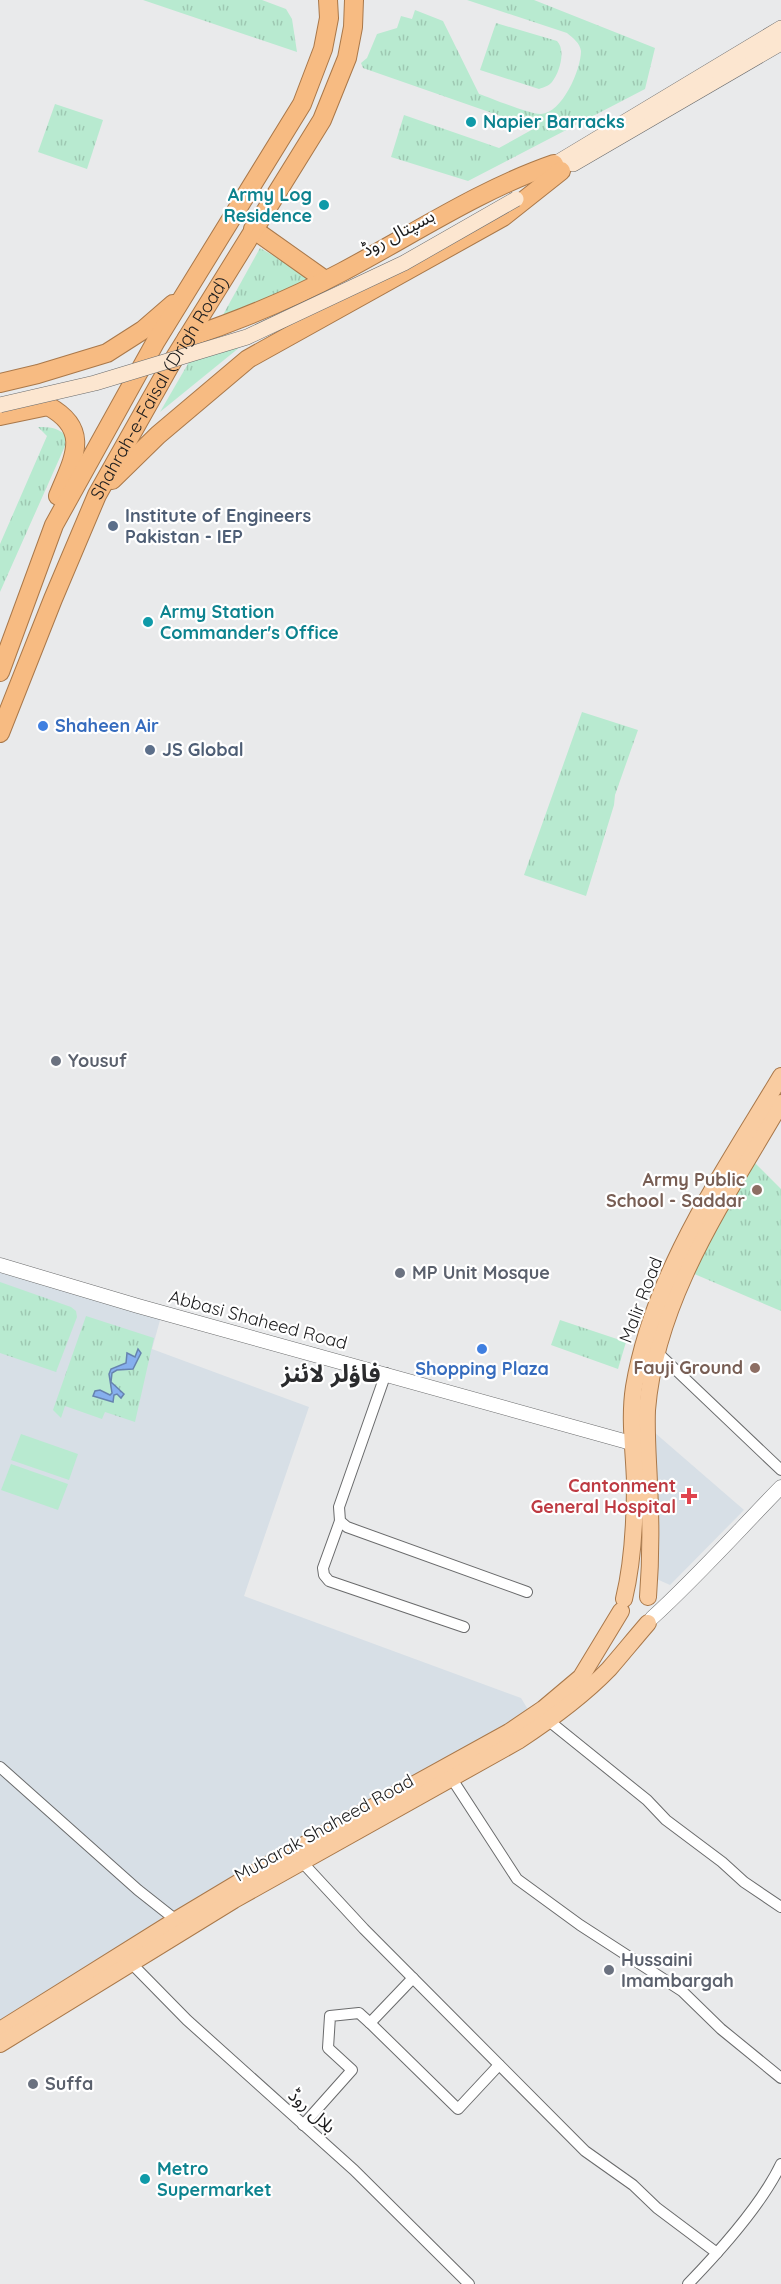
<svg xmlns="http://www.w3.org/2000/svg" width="781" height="2284" viewBox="0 0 781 2284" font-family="Quicksand,'Noto Sans Arabic',sans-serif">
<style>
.built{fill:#d7dfe6}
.grass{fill:url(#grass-tufts)}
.pitch{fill:#b8ead0}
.water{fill:url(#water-ripples);stroke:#6683af;stroke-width:1.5}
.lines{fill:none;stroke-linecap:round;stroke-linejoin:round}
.minor-casing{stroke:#6a6b6c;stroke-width:12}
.tertiary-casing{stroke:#6a6b6c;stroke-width:15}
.secondary-casing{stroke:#6a6b6c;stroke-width:16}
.primary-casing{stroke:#a9784a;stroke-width:18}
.trunk-casing{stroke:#a9784a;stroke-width:20}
.minor{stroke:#fff;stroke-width:10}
.tertiary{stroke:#fff;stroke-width:14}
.secondary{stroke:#fce6d0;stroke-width:15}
.primary{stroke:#f9cca1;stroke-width:16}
.trunk{stroke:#f7bb82;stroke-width:18}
.secondary-bridge-casing{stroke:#6a6b6c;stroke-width:16;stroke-linecap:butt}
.secondary-bridge{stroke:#fce6d0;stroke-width:15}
.culture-dot{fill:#0f9aa8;stroke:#fff;stroke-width:2}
.service-dot{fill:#5c6f8a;stroke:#fff;stroke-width:2}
.shop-dot{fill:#3f7fe0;stroke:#fff;stroke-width:2}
.worship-dot{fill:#6b7280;stroke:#fff;stroke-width:2}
.education-dot{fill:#8d6e63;stroke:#fff;stroke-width:2}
.health-dot{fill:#e0444e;stroke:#fff;stroke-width:2}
.labels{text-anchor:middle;stroke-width:4.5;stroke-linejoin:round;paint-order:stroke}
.culture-label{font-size:18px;font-weight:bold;fill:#0d838f;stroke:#fff;text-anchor:start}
.street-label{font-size:18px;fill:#1b1b1c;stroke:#fff}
.service-label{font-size:18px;font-weight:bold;fill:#4e5e75;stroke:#fff;text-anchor:start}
.shop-label{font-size:18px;font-weight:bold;fill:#366cbe;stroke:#fff;text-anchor:start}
.worship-label{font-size:18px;font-weight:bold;fill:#5b616d;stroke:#fff;text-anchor:start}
.education-label{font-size:18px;font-weight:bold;fill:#785e54;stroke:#fff;text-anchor:end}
.health-label{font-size:18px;font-weight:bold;fill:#be3a42;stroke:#fff;text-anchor:end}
.district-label{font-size:24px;font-weight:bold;fill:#2a2b2d;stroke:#fff}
</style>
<defs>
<pattern id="grass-tufts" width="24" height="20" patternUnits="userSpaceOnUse" patternTransform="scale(1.5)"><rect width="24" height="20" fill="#b8ead0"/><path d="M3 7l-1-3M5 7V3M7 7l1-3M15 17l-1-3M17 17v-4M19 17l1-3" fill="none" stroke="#9ec8b2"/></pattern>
<pattern id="water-ripples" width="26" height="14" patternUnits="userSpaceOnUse" patternTransform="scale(1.5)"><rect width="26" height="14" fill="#86afee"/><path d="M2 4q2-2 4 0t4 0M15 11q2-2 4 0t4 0" fill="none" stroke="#6d8ec0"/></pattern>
</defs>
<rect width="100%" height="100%" fill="#e9eaeb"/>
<!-- built -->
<g class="built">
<path d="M0,1265l162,48 -10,36 157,58 -65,189 277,102 14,23 -535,315z"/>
<path d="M647,1426l97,84 -74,75 -20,-9z"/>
</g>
<!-- grass -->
<g class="grass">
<path d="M143,0h119l24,9 6,10 5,33z"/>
<path d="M467,0h67l121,48 -10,41 -177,92 -77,-24 13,-42 95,33 36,-20 -172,-60 -2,-5 6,-5 10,-24 20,-6 4,-12 11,3 3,-9 28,11 36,73c12,4 52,21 62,20 21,-1 40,-44 40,-63 -1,-8 -8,-13 -14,-18z"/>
<path d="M496,23l61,18c9,9 3,31 -5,41 -3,4 -8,5 -13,7l-59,-19z"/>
<path d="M55,104l48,16 -16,49 -49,-17z"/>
<path d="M260,248l51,29 -92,45z"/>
<path d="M240,347l-80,65 29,-50z"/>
<path d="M38,427c11,0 19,0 27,8v11l-65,146v-48l47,-108z"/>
<path d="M582,712l56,18 -23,65 -1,10 -28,91 -62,-21z"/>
<path d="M754,1162l27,27v122l-96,-41z"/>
<path d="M0,1282l71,25 5,4 1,6 -21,55 -56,-19z"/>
<path d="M86,1316l68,22 -19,84 -30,-10 -3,7 -37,-13 -4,12 -8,-8z"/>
<path d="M560,1320l66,22 -8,27 -67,-24z"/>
</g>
<!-- pitch -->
<g class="pitch">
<path d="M21,1434l57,20 -9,26 -58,-20z"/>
<path d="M11,1464l57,20 -10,26 -57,-20z"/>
</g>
<!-- water -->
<path class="water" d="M138,1349l3,4 -8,16 -16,1 -5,3 -1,9 13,12 -3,4 -4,-4 -3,1 -1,7 -20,-6 2,-5 5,-1 10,5 2,-2 -3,-19 2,-5 15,-6 1,-10 8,4z"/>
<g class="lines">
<defs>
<g id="minor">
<path d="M657,1352l124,118"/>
<path d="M386,1373l-47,134 1,14 7,6 180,65"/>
<path d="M340,1521l-17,47 1,7 5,6 135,46"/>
<path d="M549,1721l98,79 19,20 56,42 22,20 37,25"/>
<path d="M0,1767l138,123 38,30"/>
<path d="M452,1779l65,100 63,46 102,66 39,38 60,49"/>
<path d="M302,1862l62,67 221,222 48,34 24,23 60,45"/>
<path d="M131,1963l56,57 167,150 115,114"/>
<path d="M370,2023l88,86 41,-44"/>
<path d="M303,2125l49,-55 -24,-22 2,-32 29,-3 11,10 43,-45"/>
<path d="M688,2284c31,-32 74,-80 93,-120"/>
</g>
<g id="tertiary">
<path d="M0,1265l138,41 504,140"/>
<path d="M652,1618c45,-41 86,-87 129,-131"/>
</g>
<g id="secondary">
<path d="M573,164l208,-121"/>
<path d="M545,170l236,-142"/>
</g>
<g id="primary">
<path d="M648,1597c3,-38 3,-76 1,-114 -1,-25 -3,-49 -2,-73 9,-113 79,-212 134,-307"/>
<path d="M624,1599c9,-37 11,-79 11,-117 -1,-33 -6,-63 -1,-95 19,-114 89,-214 147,-311"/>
<path d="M0,2030l176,-110 90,-54 243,-134 34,-23 38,-32 40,-66"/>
<path d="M0,2044l234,-144 284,-159c32,-21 64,-44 91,-72 13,-15 26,-31 39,-46"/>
</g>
<g id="trunk">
<path d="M253,229l72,51"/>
<path d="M187,338c53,-18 106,-40 155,-66 70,-37 137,-82 212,-108"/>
<path d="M0,383l38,-9 69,-21 36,-23 30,-26"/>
<path d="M0,416l48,-10c44,24 25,53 10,90"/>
<path d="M112,480l46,-45 90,-76 255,-142 58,-46"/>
<path d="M0,672l54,-147 102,-184 146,-237 21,-55 6,-31 -1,-18"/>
<path id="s1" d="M0,733l53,-134 44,-104 72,-128 153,-247 25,-62 6,-31 1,-27"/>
</g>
</defs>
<!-- minor casing -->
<use href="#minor" class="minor-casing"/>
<!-- tertiary casing -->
<use href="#tertiary" class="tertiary-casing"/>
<!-- secondary casing -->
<use href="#secondary" class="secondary-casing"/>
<!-- primary casing -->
<use href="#primary" class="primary-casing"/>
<!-- trunk casing -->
<use href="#trunk" class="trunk-casing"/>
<!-- minor -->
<use href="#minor" class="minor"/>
<!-- tertiary -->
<use href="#tertiary" class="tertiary"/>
<!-- secondary -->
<use href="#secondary" class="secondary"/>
<!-- primary -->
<use href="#primary" class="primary"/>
<!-- trunk -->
<use href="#trunk" class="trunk"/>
<defs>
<path id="secondary-bridge" d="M0,405l95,-22 152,-46 157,-74 112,-64"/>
</defs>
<!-- secondary-bridge casing -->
<use href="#secondary-bridge" class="secondary-bridge-casing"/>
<!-- secondary-bridge -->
<use href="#secondary-bridge" class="secondary-bridge"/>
</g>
<!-- markers -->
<g class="culture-dot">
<circle cx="471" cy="122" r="6"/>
<circle cx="324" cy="205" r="6"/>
<circle cx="148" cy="622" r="6"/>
<circle cx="145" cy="2179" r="6"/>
</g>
<g class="service-dot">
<circle cx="113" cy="526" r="6"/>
<circle cx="150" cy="750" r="6"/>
</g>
<g class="shop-dot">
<circle cx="43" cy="726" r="6"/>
<circle cx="482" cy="1349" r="6"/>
</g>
<g class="worship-dot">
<circle cx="56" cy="1061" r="6"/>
<circle cx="400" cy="1273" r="6"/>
<circle cx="609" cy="1970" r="6"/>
<circle cx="33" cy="2084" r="6"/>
</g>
<g class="education-dot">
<circle cx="757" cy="1190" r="6"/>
<circle cx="755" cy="1368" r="6"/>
</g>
<path class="health-dot" d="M686 1487h6v6h6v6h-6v6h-6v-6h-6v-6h6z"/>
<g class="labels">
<!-- culture labels -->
<g class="culture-label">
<text x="483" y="128">Napier Barracks</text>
<text x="312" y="201" text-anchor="end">Army Log<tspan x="312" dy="21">Residence</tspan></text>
<text x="160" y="618">Army Station<tspan x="160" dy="21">Commander's Office</tspan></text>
<text x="157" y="2175">Metro<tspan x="157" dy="21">Supermarket</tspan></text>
</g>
<!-- street labels -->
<g class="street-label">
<text transform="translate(398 233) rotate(-28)" y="6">ہسپتال روڈ</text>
<text dy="6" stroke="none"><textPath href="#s1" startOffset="381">Shahrah-e-Faisal (Drigh Road)</textPath></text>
<text transform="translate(641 1300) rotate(-69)" y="6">Malir Road</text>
<text transform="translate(258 1320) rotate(15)" y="6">Abbasi Shaheed Road</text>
<text transform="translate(324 1828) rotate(-29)" y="6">Mubarak Shaheed Road</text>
<text transform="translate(312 2111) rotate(42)" y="6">بلال روڈ</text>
</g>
<!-- service labels -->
<g class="service-label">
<text x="125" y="522">Institute of Engineers<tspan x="125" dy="21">Pakistan - IEP</tspan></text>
<text x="162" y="756">JS Global</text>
</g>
<!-- shop labels -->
<g class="shop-label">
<text x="55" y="732">Shaheen Air</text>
<text x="482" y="1375" text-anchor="middle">Shopping Plaza</text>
</g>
<!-- worship labels -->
<g class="worship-label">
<text x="68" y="1067">Yousuf</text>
<text x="412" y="1279">MP Unit Mosque</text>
<text x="621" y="1966">Hussaini<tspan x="621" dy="21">Imambargah</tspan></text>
<text x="45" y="2090">Suffa</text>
</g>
<!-- education labels -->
<g class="education-label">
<text x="745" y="1186">Army Public<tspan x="745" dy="21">School - Saddar</tspan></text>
<text x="743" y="1374">Fauji Ground</text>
</g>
<!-- health labels -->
<g class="health-label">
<text x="676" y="1492">Cantonment<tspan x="676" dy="21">General Hospital</tspan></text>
</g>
<!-- district labels -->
<g class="district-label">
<text x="331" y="1382">فاؤلر لائنز</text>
</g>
</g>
</svg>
